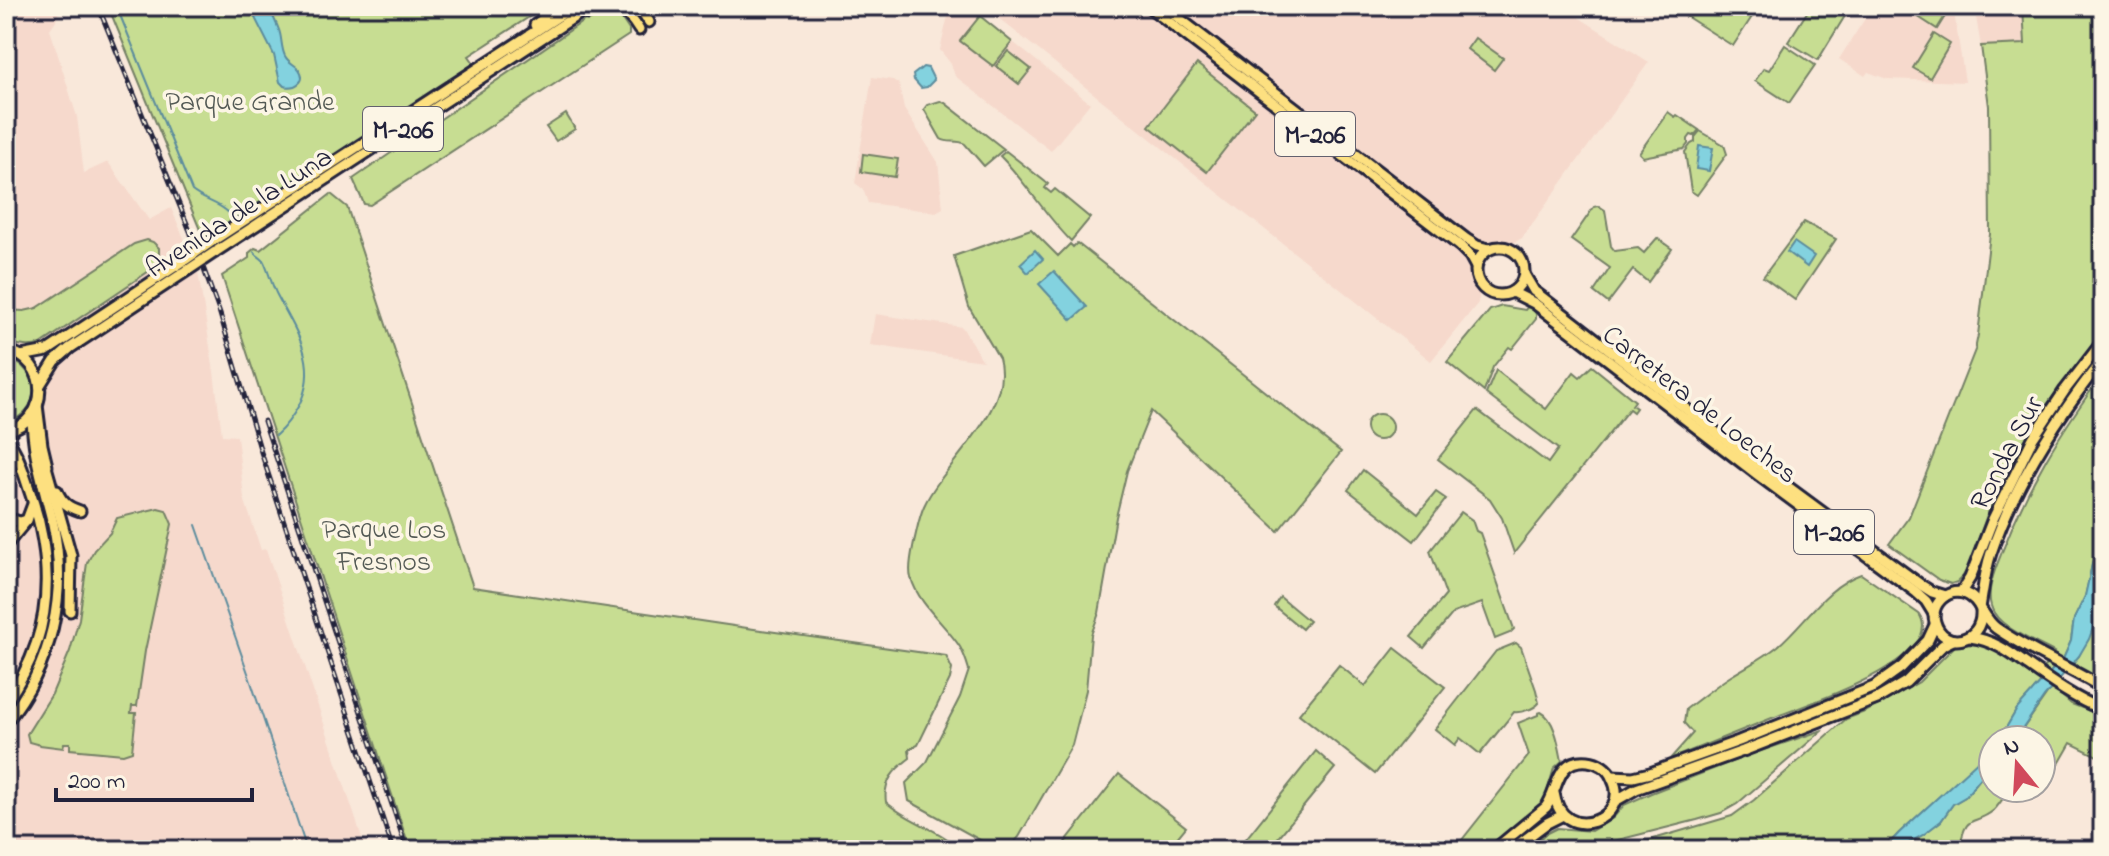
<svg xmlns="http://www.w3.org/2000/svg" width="2109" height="856" viewBox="0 0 2109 856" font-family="'Indie Flower',sans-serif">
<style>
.built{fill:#f6d9cc}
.green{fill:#c7dd92;stroke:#748066;stroke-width:2}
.water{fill:#83d2df;stroke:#5c8c9d;stroke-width:2}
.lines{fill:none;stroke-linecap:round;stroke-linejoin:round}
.stream{stroke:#5c8c9d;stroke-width:2}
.major-casing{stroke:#22223b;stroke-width:15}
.major{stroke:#fde080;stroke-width:9}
.rail-casing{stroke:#22223b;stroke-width:5}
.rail{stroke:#fcf5e5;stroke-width:2;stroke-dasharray:6;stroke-linecap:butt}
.major-bridge-casing{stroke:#22223b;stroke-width:15;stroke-linecap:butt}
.major-bridge{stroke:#fde080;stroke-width:9}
.labels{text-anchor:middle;stroke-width:7;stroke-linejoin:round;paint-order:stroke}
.shield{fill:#fcf5e5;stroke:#63616e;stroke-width:2}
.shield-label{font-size:26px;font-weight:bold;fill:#22223b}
.park-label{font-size:28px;fill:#545a55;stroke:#fcf5e5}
.street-label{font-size:28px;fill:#22223b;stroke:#fcf5e5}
</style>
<rect width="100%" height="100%" fill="#f9e8da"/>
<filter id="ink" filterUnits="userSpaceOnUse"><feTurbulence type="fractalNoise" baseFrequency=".0125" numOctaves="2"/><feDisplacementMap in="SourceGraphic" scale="16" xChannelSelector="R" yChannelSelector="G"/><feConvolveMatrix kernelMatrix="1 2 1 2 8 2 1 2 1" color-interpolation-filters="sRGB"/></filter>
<g filter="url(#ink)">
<!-- built -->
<g class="built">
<path d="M6,6h55l-5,14 -6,9 27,88 7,56 24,-11 41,58 22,-12 19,44 -5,8 -151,94 -28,-4z"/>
<path d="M958,6h9l123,97 -39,48 -96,-75 -4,-12 -11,-14 7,-30 4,-8z"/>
<path d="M983,6h165l312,240 16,21 1,12 4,7 -3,17 -47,58z"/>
<path d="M1163,6h398l88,56 -127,176 -16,9 -17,2 -12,-3z"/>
<path d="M1873,6h80l12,76 -78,-3 -19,-7 -3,4 -26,-17z"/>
<path d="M1974,6h49l2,39 -44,1z"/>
<path d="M872,77l21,3 6,4 5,25 34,53 5,46 -7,4 -68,-9 -5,-14 -8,-6z"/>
<path d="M188,270l10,2 16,100 8,63 15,1 7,62 17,52 5,-1 100,301h-360v-128l33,-51 20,-86 -19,-190 15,-34z"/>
<path d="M875,314l87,13 21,34 -113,-16z"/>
<path d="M6,438l10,13 31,107 -10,84 -31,60z"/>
</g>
<!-- green -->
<g class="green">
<path d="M108,6h438l-77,50 5,7 -81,57 -188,122z"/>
<path d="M1670,6h89l-26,40z"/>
<path d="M1811,6h29l8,5 -30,49 -30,-18z"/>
<path d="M1908,6h28l11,7 -10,16 -31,-20z"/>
<path d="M2023,6h80v324l-63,84 -34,59 -19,42 -19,53 -5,8 -6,6 -6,2 -12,-4 -50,-36 20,-27 66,-167 3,-15 12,-101 -1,-128 -8,-60 44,-2z"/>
<path d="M610,10l7,2 12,18v5l-259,170 -6,-1 -11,-25 235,-161z"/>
<path d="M980,16l32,26 -19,24 -33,-25z"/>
<path d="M1934,34l16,10 -20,34 -17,-10z"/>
<path d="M1475,38l28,20 -9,12 -27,-21z"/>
<path d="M1785,45l30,20 -26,38 -34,-22 9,-13 5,2z"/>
<path d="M1008,51l23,18 -12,15 -23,-18z"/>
<path d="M1197,64l58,46 -48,62 -58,-46z"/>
<path d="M940,101l5,2 59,46 -20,17 -19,-22c-8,-5 -16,0 -24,-5l-17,-30 3,-4z"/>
<path d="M1668,112l7,5 2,-2 22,15 -5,6 -3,-1 -3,4v5l-4,5 -41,8 -4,-4z"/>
<path d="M566,114l9,15 -19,12 -10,-14z"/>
<path d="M1700,131l24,14 3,9 -30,41 -6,-4 -6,-39 6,-8 4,-2v-5z"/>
<path d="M1006,151l42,33 -3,4 6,5 4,-4 35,29 -19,23c-26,-26 -45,-59 -71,-85z"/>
<path d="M863,154l35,5 -3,18 -34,-5z"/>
<path d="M331,194l16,13 126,380 281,42 192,27 6,13 -2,10 -32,66 -9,4 1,9c-16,12 -27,23 -24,44 22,20 54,27 75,48h-551l-188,-574 27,-18v-5l6,-5 5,2z"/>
<path d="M1599,206l6,4 6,36 4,5 23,-3 6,5 13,-15 15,11 -24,33 -15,-12 -25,33 -14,-11 16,-24 -39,-28 23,-33z"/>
<path d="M1804,222l32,17 -41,61 -32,-23z"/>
<path d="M1031,229l27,27 12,-12 3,3 4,-4 264,209 -63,79 -127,-120 -24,60 -11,46 -17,96 -8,22 -5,55 -14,55 -53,92 -11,13h-10l-89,-49 -3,-18 21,-21 33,-65 9,-27c-2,-7 -5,-16 -9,-23 -15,-23 -41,-42 -49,-69 -3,-10 1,-26 3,-36 3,-12 5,-25 10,-36 20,-44 90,-95 75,-148l-30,-51 -15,-51z"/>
<path d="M147,240l6,2 6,6v11l-4,8 -114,77c-13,5 -21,1 -35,-2v-32l18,1 13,-3 97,-64z"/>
<path d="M1530,304l6,10v5l-24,30 -3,-2 -16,20 -9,25 -37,-30 43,-52 12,-4 23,4z"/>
<path d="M6,357c36,12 37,55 0,66z"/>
<path d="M1592,366l43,35 -3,4 4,3 -3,4 -4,-3 -115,144 -12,-35 -12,-19 -52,-40 39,-49 71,53 10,-14 -72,-55 10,-24 50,39 28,-37 6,5z"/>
<path d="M2103,374v164l-10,22 -8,37 -11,22 -3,22 -7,16 -47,52 -18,31h-6v7l-9,9 -85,77 -16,17h-267l116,-34 22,-16 92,-81 21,-8 52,-29 38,-38 26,1 16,7 35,23 12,-10 8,-13c-18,-10 -58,-25 -63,-46 -5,-17 5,-39 11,-54 26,-68 58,-120 101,-178z"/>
<circle cx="1379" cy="427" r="13"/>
<path d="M1363,470l55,44 18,-22 10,7 -32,42 -66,-51z"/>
<path d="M158,508l8,2 6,14 -27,127 -8,55h-5l-1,7h5l-4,38 -9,3 -53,-5v-6h-6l-1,5 -23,-3 -11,-3 -2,-8 25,-40 18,-43 9,-32 8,-56 7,-13 16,-17 7,-15z"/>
<path d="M1461,512l11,8 4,11 4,2 34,96 -4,4 -15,6 -13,-36 -29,10 -29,35 -13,-11 35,-42 -16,-44z"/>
<path d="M1861,574l58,40c30,45 -119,93 -147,104 -34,14 -68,27 -102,41l23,-26 -9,-10 2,-14c15,-11 29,-23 45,-33 16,-10 32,-18 47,-30 27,-23 48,-60 83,-72z"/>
<path d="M1280,597l29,24 -7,8 -28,-23z"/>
<path d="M2103,600v80l-31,-17 7,-7z"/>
<path d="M1516,643l5,4 15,43 3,13c-5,6 -18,10 -25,9l-34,42 -20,-16 -5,7 -20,-16 61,-78z"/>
<path d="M1395,648l50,39 -70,87 -76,-60 40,-49 26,21z"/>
<path d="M2052,687l19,17 32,12v43l-32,-16 -19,33 -11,-2v-34h-26z"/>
<path d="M1541,712c14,7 18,34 21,49l-8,7 -10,34 -5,6 -55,42h-30l75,-95 -11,-32 20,-8v-2z"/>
<path d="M1823,730l-86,74 -16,9 -24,7 -79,20 -17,10h-74l18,-16 12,-6 34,3 22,-13 11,-13 27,-12 98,-38z"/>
<path d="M1316,751l19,17 -67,82h-31z"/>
<path d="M1993,763v25h17c-5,7 -10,16 -16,22 -20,17 -28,1 -34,37l-5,3h-54l40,-29 12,-17 12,-7z"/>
<path d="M1119,774l67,53 -19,23h-108z"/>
</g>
<!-- water -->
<g class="water">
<path d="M249,6h19c4,8 8,16 11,24 3,8 2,18 6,26 3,6 9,8 14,13 9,13 -5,20 -15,17l-4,-4 -6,-27z"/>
<path d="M923,67l5,1 6,12 -7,7 -6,1 -7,-8 -1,-5z"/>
<path d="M1699,146l14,2 -4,23 -13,-2z"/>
<path d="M1794,242l20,14 -7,11 -20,-15z"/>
<path d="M1035,250l8,9 -15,14 -8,-9z"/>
<path d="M1054,271l33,36 -15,13 -33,-36z"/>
<path d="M2103,538v62l-14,39 -10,17 -35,41 -29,43h-16l18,-31 47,-52 7,-16 3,-22 11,-23 8,-36z"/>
<path d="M1993,747v16l-28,34 -12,7 -12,17 -18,14 -13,7 -9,8h-18l16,-17z"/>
</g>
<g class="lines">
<!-- stream -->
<g class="stream">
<path d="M120,15l72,176c12,10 27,11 38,23"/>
<path d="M254,252c2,3 6,5 9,8 4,6 9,26 14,35 19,36 43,69 22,110 -6,11 -14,22 -23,30"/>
<path d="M196,525l52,148 59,177"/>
</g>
<defs>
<g id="major">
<path d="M639,6l10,16"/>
<path d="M1148,6l312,240 10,10 6,11"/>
<path d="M1163,6l303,233 11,7 12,3"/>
<path d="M587,14c25,-12 37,-9 52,16"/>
<path d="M535,25l26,-19"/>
<path d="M211,242l363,-236"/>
<circle cx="1500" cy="271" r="24"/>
<path d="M215,252l376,-246"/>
<path d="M1524,274l10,17 219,170 168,124 11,7 13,4"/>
<path d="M1512,292l22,11 224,172 158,117 10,9 8,13"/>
<path d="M6,350c45,10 45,71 0,81"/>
<path d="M21,356l26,-5 138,-91"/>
<path d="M40,385l15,-24 15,-13 118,-78"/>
<path d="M37,405l5,40 5,21"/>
<path d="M6,438c12,15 17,33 23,51 27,75 25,147 -23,213"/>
<path d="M45,463l26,92 -1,56"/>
<path d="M57,491c5,12 11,16 23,20"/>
<path d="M6,518l14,4 7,-2"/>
<path d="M6,545l21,-25 6,-16"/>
<path d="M1961,592l9,-14 23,-59 40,-81 32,-48 38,-49"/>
<path d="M1980,608c3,-18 5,-37 11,-55 24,-71 66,-136 112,-194"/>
<path d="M1981,611c2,32 -38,40 -46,11 -5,-17 11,-33 28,-29 17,4 19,25 33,35 33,23 72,39 107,60"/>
<path d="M1970,637c22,3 38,14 56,27 24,17 49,35 77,46"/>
<path d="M6,722c46,-56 62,-128 47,-198 -9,-37 -21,-71 -21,-110"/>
<path d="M1612,776l21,1 17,-4 89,-32 135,-54 28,-20 26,-27 7,-15"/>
<path d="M1615,801l21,-12 107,-38 134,-52 29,-17 37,-37 10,-5"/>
<path d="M1494,850l52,-43c13,-17 9,-49 42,-46 10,1 20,7 24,17 22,41 -50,69 -58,15"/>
<path d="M1511,850l36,-27 16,-8"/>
</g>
</defs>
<!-- major casing -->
<use href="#major" class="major-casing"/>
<!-- major -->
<use href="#major" class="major"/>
<defs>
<g id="rail">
<path d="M98,6l92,225 30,83 41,138 132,398"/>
<path d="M264,421l143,429"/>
</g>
</defs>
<!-- rail casing -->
<use href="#rail" class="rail-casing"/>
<!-- rail -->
<use href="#rail" class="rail"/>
<defs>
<g id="major-bridge">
<path d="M185,260l26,-18"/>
<path d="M188,270l27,-18"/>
</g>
</defs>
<!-- major-bridge casing -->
<use href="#major-bridge" class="major-bridge-casing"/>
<!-- major-bridge -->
<use href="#major-bridge" class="major-bridge"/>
</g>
</g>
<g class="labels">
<!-- shield labels -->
<g class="shield">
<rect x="363" y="107" width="80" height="44" rx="6"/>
<rect x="1275" y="112" width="80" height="44" rx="6"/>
<rect x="1794" y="510" width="80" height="44" rx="6"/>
</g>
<g class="shield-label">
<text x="403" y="138">M-206</text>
<text x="1315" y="143">M-206</text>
<text x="1834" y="541">M-206</text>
</g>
<!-- park labels -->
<g class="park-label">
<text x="250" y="110">Parque Grande</text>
<text x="384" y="538">Parque Los<tspan x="384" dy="32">Fresnos</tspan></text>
</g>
<!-- street labels -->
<g class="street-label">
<text transform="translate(238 211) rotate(-33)" y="10">Avenida de la Luna</text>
<text transform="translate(1701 403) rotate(38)" y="10">Carretera de Loeches</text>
<text transform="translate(2005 452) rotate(-62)" y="10">Ronda Sur</text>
</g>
</g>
<!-- margin -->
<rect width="2109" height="856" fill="none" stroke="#fcf5e5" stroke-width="32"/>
<rect x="16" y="16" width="2077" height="824" fill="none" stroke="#22223b" stroke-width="3" filter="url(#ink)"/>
<!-- north arrow -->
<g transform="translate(2017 764) rotate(342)"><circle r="38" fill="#fcf5e5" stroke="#a5a1a1" stroke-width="2"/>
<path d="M0-6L14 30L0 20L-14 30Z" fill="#d1495b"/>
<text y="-12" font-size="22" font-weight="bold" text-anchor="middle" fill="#22223b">N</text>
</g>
<!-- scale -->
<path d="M56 788v12h196v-12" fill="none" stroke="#22223b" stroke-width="4"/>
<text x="68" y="788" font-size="24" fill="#22223b" stroke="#fcf5e5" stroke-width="6" paint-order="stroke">200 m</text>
</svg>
